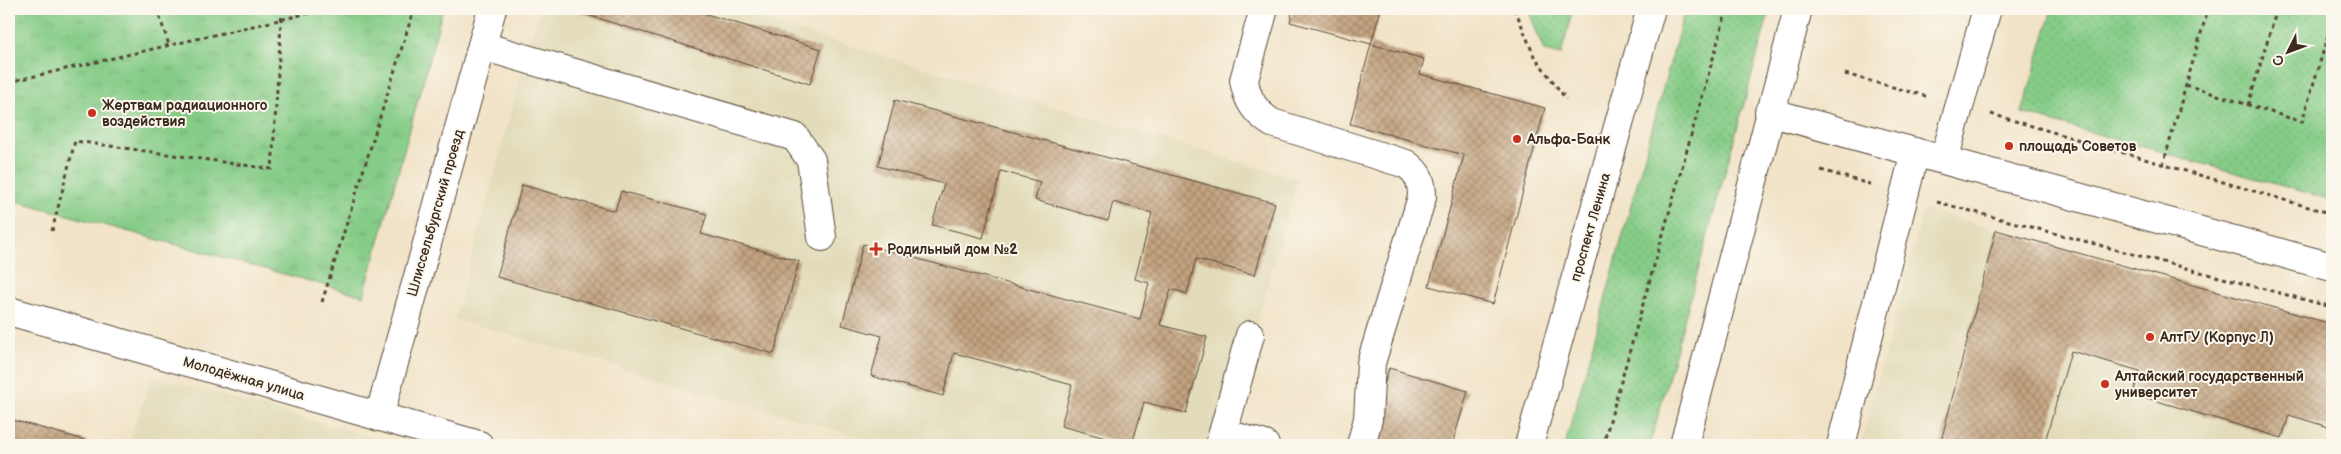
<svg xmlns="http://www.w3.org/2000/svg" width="2341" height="454" viewBox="0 0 2341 454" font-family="'Balsamiq Sans',sans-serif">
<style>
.built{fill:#e2dcba}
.grass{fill:url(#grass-dots);stroke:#607b52}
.park{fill:url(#park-tufts);stroke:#607b52}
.building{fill:url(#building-cross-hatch)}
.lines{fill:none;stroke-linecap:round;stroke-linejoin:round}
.minor-casing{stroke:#564637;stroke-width:30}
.major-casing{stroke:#564637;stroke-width:30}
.path{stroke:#564637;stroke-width:3;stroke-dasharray:4 4;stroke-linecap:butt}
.minor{stroke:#fff;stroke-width:28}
.major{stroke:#fff;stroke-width:28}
.poi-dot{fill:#c8321e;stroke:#fbf7ec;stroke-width:2}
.labels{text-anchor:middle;stroke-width:4;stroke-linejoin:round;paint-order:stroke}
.poi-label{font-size:14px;font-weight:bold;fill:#3b2a1e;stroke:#fbf7ec;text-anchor:start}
.street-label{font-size:14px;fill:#3b2a1e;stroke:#fbf7ec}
</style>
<defs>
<pattern id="grass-dots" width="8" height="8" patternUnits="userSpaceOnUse" patternTransform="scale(1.25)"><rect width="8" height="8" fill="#85cc87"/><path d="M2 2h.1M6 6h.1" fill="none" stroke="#74af74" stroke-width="1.8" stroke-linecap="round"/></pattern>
<pattern id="park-tufts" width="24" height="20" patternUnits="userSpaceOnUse" patternTransform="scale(1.25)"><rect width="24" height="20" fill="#85cc87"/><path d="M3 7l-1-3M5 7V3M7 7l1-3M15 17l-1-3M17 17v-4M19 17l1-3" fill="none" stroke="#74af74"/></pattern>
<pattern id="building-cross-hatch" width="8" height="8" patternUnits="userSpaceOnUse" patternTransform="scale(1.25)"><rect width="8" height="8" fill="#c4a481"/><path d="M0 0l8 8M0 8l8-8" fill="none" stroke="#a08669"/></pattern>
</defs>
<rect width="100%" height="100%" fill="#fbf7ec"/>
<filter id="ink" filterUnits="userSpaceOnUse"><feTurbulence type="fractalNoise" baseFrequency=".02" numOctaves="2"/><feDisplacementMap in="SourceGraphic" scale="10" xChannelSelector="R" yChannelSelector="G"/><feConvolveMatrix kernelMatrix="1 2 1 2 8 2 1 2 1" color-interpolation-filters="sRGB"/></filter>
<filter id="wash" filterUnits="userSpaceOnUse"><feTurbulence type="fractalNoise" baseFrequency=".0096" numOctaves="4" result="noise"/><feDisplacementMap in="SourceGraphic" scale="20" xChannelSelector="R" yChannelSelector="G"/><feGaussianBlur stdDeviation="1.12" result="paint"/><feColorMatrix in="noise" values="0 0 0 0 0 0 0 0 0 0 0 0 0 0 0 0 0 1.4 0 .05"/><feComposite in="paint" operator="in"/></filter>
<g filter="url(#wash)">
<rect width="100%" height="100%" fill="#f1e3c7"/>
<!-- built -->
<g class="built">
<path d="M539,9h187l571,170 -74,266h-337l-431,-126z"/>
<path d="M1924,209l408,115v121h-472z"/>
<path d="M152,376l248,69h-272z"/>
</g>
<!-- grass -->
<g class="grass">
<path d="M1528,9h45l-12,46 -17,-4z"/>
<path d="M1685,9h85l-120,436h-85z"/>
<path d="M2052,9h280v191l-310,-87z"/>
</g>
<!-- park -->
<path class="park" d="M9,9h434l-79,287 -355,-97z"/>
<g id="blocks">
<!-- building -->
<g class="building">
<path d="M568,9h122l131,40 -11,35z"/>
<path d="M1293,9h88l-10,35 53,15 -4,15 125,34 -52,196 -64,-18 35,-131 -114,-31 21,-80 -81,-22z"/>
<path d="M895,100l380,103 -20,72 -59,-16 -9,35 -16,-5 -11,36 47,12 -21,76 -42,-11 -12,43 -71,-19 11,-41 -118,-32 -11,43 -72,-20 11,-40 -40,-11 21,-81 277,75 9,-36 -14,-4 17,-66 -39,-11 -5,19 -73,-21 5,-18 -39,-11 -18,67 -51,-13 12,-41 -66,-18z"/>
<path d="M522,185l93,26 6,-20 86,23 -6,20 98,27 -25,93 -277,-77z"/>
<path d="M1996,230l336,94v104l-43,-13 -7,23 -149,-44 7,-23 -69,-20 -27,94h-104z"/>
<path d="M1389,368l79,23 -16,54h-85z"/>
<path d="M9,419l79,22 -2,4h-77z"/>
</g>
</g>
</g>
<g filter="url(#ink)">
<use href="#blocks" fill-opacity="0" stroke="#564637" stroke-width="1"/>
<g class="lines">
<defs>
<g id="minor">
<path d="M1264,9l-20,71c3,20 11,32 28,43l134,41c13,9 16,18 16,33l-51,166 -3,56 -7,26"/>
<path d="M482,46l313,91 16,23 11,77"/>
<path d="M1769,112l563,155"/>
<path d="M1944,160l43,-151"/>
<path d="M9,311l470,134"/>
<path d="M379,417l113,-408"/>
<path d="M1223,433l27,-98"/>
<path d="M1220,445l3,-12 42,12"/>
<path d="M1841,445l74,-293"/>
</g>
<g id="major">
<path d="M1529,445l122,-436"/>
<path d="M1684,445l114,-436"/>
</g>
</defs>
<!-- minor casing -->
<use href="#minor" class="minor-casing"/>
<!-- major casing -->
<use href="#major" class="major-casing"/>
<!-- path -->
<g class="path">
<path d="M157,9l12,36"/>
<path d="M1515,9l19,47 32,43"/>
<path d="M1845,74l84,23"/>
<path d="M9,82l318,-73"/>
<path d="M2186,85l116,37 30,-100"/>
<path d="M2248,105l29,-96"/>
<path d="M1991,114l341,100"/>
<path d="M2163,165l45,-156"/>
<path d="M1821,170l52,15"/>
<path d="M1937,202l395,105"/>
<path d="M52,231l23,-90 197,28 10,-160"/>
<path d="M322,302l92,-293"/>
<path d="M1603,445l124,-436"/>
</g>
<!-- minor -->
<use href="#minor" class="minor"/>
<!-- major -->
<use href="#major" class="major"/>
</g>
</g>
<!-- markers -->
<g class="poi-dot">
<circle cx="92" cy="113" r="5"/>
<circle cx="1517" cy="139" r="5"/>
<circle cx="2009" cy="146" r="5"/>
<path d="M873.5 241.5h5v5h5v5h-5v5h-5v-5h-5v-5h5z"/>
<circle cx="2150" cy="337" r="5"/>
<circle cx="2105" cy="384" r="5"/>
</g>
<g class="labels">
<!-- poi labels -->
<g class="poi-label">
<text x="102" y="110">Жертвам радиационного<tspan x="102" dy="16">воздействия</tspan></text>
<text x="1527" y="144">Альфа-Банк</text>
<text x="2019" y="151">площадь Советов</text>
<text x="887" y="254">Родильный дом №2</text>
<text x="2160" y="342">АлтГУ (Корпус Л)</text>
<text x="2115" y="381">Алтайский государственный<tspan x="2115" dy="16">университет</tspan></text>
</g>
<!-- street labels -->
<g class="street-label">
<text transform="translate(435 213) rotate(-74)" y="5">Шлиссельбургский проезд</text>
<text transform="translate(1590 227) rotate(-74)" y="5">проспект Ленина</text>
<text transform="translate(244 378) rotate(16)" y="5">Молодёжная улица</text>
</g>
</g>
<!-- margin -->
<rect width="2341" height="454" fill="none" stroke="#fbf7ec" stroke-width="30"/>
<!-- north arrow -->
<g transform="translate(2288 52) rotate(228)" stroke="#fbf7ec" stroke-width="4" paint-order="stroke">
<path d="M0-4L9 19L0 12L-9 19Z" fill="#3b2a1e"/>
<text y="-8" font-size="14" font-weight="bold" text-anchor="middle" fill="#3b2a1e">С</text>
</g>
</svg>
